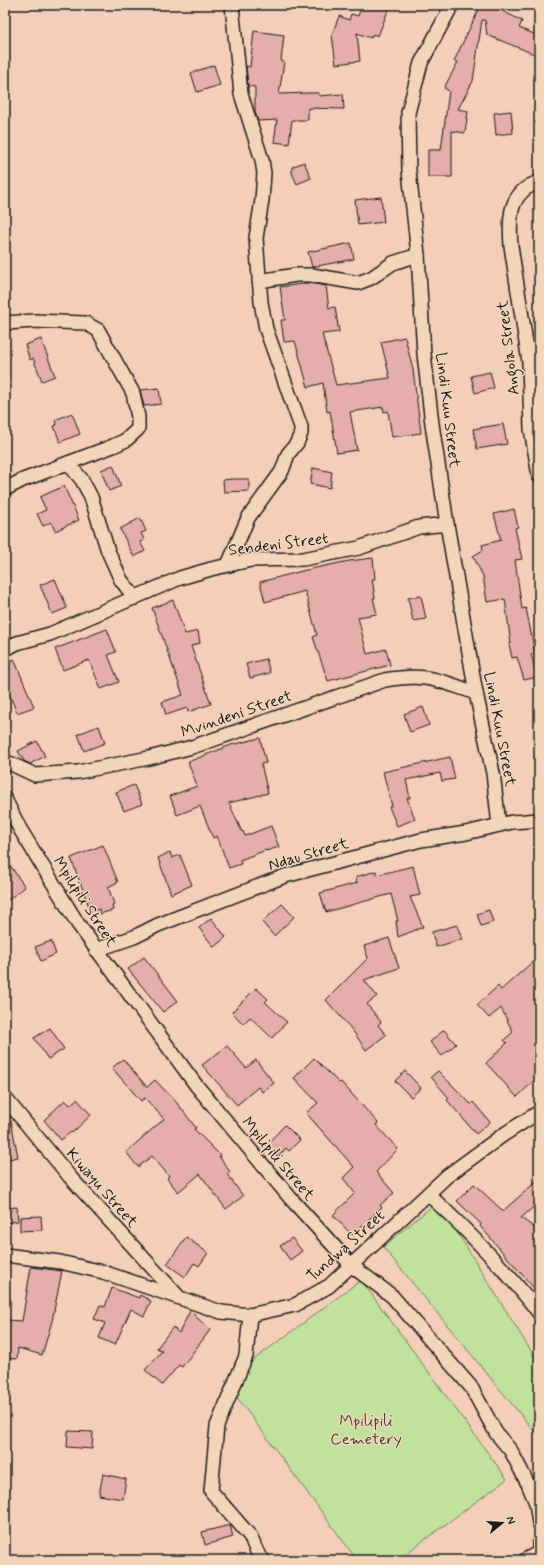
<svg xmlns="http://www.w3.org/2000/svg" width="544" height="1565" viewBox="0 0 544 1565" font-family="Mynerve,sans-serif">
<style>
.green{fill:#c0e29c;stroke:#6e7f5c}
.building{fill:#e5aeaa;stroke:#1c1c1c}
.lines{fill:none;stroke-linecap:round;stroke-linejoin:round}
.street-casing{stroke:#1c1c1c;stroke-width:16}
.street{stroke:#f3d6ba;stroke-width:13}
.labels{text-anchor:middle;stroke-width:3;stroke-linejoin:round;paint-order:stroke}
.street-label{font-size:16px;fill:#1c1c1c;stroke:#f3d6ba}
.park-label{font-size:16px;fill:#3d4436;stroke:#f3d6ba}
</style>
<rect width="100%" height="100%" fill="#f4ceb9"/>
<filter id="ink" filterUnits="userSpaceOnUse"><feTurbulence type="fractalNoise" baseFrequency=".025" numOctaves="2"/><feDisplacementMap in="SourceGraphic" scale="8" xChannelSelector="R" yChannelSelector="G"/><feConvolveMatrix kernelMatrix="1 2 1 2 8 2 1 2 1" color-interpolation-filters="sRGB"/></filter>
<g filter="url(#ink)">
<!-- green -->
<g class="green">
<path d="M438,1201l101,163v73l-156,-190z"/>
<path d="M361,1280l146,199 -110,81h-40l-132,-179z"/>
</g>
<!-- building -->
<g class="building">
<path d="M362,5h20l7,3 -11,28 -5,-2 -2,4 -14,-5 3,28 -24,3 -4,-29 7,-19 10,4 2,-6 7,2z"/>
<path d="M481,5h10l31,16 -3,7 20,8v20l-52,-21 -2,-15h-3l-9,61 -15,28 10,2 -3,22 -13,-2v46h-24v-27h13l8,-59 -5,-3 14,-26 -4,-1z"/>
<path d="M254,31l30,4 -3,26 3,1 -5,32 30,-1h10v3l24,-2 1,15 -36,-1v12h-16l-3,24 -15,-2 3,-22 -19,1 -3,-9v-25l-7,-1 -2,-20 4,1z"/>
<path d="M214,65l6,20 -23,7 -6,-19z"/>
<path d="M511,111l2,22 -17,2 -2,-22z"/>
<path d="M304,162l7,16 -14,6 -5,-11v-6z"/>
<path d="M381,197l3,25 -26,3 -3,-25z"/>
<path d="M351,243l3,16 -42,8 -4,-15z"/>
<path d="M309,283l17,3 3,22 6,-1 4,25 -17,2 14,51 54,-7 -9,-36 24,-5 8,33 8,63 -29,4 -4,-26 -4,1 -1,-5 -33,5 7,38 -20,3 -7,-42 -3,1 -4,-29 -15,4 -13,-46 -11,1 -3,-22h4l-5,-33z"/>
<path d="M41,339l14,37 -13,5 -9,-23 -3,2 -5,-15z"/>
<path d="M490,372l4,16 -19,5 -4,-17z"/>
<path d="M159,388l2,16 -17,2 -4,-16z"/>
<path d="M72,413l8,21 -20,8 -6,-16 3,-1 -2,-5z"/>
<path d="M503,424l4,20 -30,5 -4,-20z"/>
<path d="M113,465l8,21 -12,5 -8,-21z"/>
<path d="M313,468l19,4 -2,16 -20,-4z"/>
<path d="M232,479h17v12l-25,1 -1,-12z"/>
<path d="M64,486l15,34 -24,11 -4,-9 -8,4 -6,-12 9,-4 -6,-13z"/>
<path d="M514,509l4,18 -3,1 7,31 -7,1 7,49 4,-1 9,45 -4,1 6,23 -13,3 -7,-23 -5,1 -3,-14h2l-6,-45 -18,3 -4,-26 -10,-20 10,-6 -1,-5 19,-5 -7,-26z"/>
<path d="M140,518l6,13 -5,2 3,7 -4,2 5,9 -11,6 -14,-28z"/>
<path d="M373,558l2,21h-3l3,19h-2l4,16 -19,3 9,37 19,-5 4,16 -62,16 -15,-44 4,-2 -12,-44 -40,11 -5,-20 46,-12 43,-9z"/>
<path d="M55,579l12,29 -15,6 -12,-29z"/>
<path d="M421,596l5,23 -13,2 -5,-23z"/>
<path d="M173,600l12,34 13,-3 2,12 -9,3 20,58 -23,8 -1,-4 -21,7 -4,-13 21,-7 -31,-87z"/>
<path d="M107,629l9,23 -8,3 11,27 -18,7 -12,-29 -26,10 -8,-21z"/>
<path d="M14,659l20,48 -17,6 -9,-22 -3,1v-29z"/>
<path d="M266,659l4,14 -20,5 -4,-14z"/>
<path d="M423,707l6,18 -19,7 -6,-18z"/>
<path d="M99,726l6,17 -21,8 -6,-17z"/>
<path d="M260,738l6,25 -5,1 7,29 -39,10 13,29 1,-1 2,5 26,-10 8,21 -13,4v-1l-26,10 1,4 -12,4 -12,-32 -4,2 -13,-32 -23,9 -7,-19 27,-10 -9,-24 43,-17z"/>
<path d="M37,741l8,15 -15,8 -6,-3 -6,-10z"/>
<path d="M450,757l5,22 -13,2 -2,-8 -34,7 4,18h-3l8,21 -18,7 -8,-19 3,-1 -9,-34z"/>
<path d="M134,785l8,19 -18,7 -8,-19z"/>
<path d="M103,845l15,37 -10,5 6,17 -2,1 1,5 -13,4 -1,-5 -8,3 -20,-54z"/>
<path d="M170,852l2,6 8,-3 12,30 -21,9 -13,-36z"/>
<path d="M5,858l20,29 -20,15z"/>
<path d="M413,866l7,29 -10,2 13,30 -25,10 -2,-16h2l-7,-27 -65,18 -6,-19 37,-10 -1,-6 20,-6 1,4z"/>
<path d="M282,904l12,13 -20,19 -12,-14z"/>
<path d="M489,910l4,12 -12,4 -4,-12z"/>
<path d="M211,918l15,19 -12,10 -15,-19z"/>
<path d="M457,925l5,14 -26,8 -4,-15z"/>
<path d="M389,938l10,30 -35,12 13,16 -10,8 14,18 -3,3 8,10 -20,15 -13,-19 -27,-31 42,-42 -4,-12z"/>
<path d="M51,941l5,13 -15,7 -6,-14z"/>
<path d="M539,956v21l-6,5 6,7v87l-22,21 -31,-34 21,-20 -3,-3 9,-8 -12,-24 -12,10 -12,-13 21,-19 3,4z"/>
<path d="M144,957l34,44 -15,11 -35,-43z"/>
<path d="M256,988l12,11 -3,3 22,20 -15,16 -22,-21 -7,7 -11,-12z"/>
<path d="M50,1028l14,21 -16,10 -14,-21z"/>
<path d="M444,1030l12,14 -14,12 -12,-14z"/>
<path d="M227,1046l19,22 10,-8 18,23 -12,9 -4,-5 -21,18 -35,-40z"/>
<path d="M314,1058l25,25 2,-1 37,41 -2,2 22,24 -22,23 18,21 -14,12 2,2 -30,28 -19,-20 22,-22 -12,-15 11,-11 -48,-54 12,-10 -24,-25z"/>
<path d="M123,1059l24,28 8,-7 23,24 18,24 -2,1 26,26 -1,1 11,16 -3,2 16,22 -17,13 -26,-35 -22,18 -11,-14 2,-2 -17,-20 -14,11 -12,-15 38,-33 -19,-21 -4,3 -29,-33z"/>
<path d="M405,1071l16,17 -10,9 -16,-16z"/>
<path d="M438,1071l33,33 2,-2 17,20 -14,12 -29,-34 2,-2 -18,-21z"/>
<path d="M77,1099l14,16 -19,18 -1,-1 -10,8 -17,-20 21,-20 5,5z"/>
<path d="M5,1121h6l7,36 -13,3z"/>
<path d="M285,1125l15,15 -11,11 -3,-3 -8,9 -12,-12z"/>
<path d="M539,1179v23l-18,16 18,13v63l-59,-68 1,-2 -24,-23 17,-17 29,27z"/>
<path d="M17,1207l1,14 -13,2v-15z"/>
<path d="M41,1216l1,14 -22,1v-14z"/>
<path d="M186,1237l22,16 -9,13 -5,-3 -9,14 -18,-13z"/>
<path d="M292,1238l10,13 -12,9 -10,-14z"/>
<path d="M31,1267l31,4 -10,50 -10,34 -24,-7 -1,11 -12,-1v-38l17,1z"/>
<path d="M112,1288l27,10 1,-3 11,6 -7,15 -13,-7 -16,36 -16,-7 6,-15 -11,-4 6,-14 5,2z"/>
<path d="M190,1311l20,19 -28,37 -3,-2 -17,20 -17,-15 17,-19 -5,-3 16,-21 6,6z"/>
<path d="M68,1431l25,1 -1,17 -25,-2z"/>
<path d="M103,1474l23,5 -3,20 -24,-4z"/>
<path d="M230,1525l3,12 -28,8 -3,-13z"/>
</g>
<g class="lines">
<defs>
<g id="street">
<path d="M452,5l-31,58 -13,50 1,58 9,84 6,99 8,70 15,100 29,169 17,80 6,52"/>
<path d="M539,182c-31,10 -30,37 -28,64l18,116 2,67 8,47"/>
<path d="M259,281l37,-6h15l47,8 13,-5 22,-15 25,-8"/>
<path d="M5,323l30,-2 50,2 13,7 35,63 5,24v12l-12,11 -13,6 -90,34 -18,9"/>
<path d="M68,463l14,17 9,17 17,54 13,29 14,18"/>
<path d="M228,565l20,-47 34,-47 6,-17 9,-11 4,-10v-6l-35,-98 -5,-27 -5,-64 6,-38 2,-27 -2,-13 -21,-66 -9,-89"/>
<path d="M5,649l12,-6 33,-9 130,-56 31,-9 40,-9 52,-1 56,-11 60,-21 28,-3"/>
<path d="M5,761l30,14 43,-3 71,-14 43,-11 193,-67c41,-7 53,0 91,13"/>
<path d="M5,799l15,30 58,95 118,161 96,115 60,66 40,30 79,91 25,46 15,18 17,33 8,19 3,20"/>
<path d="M96,950l38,-13 24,-12 127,-49 136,-36 45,-7 46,-11 27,-2"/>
<path d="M5,1098l65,79 107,118"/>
<path d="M428,1194c40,37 78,75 111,119"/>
<path d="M5,1255l55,7 43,10 118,40 29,3 45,-10 34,-19 118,-110 56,-41 36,-23"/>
<path d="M250,1315l-4,41 -29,70 -6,65 39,45 9,20 4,4"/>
<path d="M525,1560l13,-7"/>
<path d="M539,1560v-16"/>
</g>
</defs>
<!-- street casing -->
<use href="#street" class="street-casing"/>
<!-- street -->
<use href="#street" class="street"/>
</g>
</g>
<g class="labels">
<!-- street labels -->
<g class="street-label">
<text transform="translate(507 348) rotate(-97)" y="6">Angola Street</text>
<text transform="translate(449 410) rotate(83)" y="6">Lindi Kuu Street</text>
<text transform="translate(278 543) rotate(-7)" y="6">Sendeni Street</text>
<text transform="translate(236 713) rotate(-19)" y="6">Mvindeni Street</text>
<text transform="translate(501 729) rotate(79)" y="6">Lindi Kuu Street</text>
<text transform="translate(308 853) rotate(-16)" y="6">Ndau Street</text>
<text transform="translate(86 901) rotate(57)" y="6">Mpilipili Street</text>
<text transform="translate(279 1158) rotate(50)" y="6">Mpilipili Street</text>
<text transform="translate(103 1187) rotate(49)" y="6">Kiwayu Street</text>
<text transform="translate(345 1245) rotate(-42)" y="6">Tundwa Street</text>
</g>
<!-- park labels -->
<g class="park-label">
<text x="366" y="1426">Mpilipili<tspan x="366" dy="18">Cemetery</tspan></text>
</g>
</g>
<!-- margin -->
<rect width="544" height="1565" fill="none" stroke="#f3d6ba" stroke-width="20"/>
<rect x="10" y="10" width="524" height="1545" fill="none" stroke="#1c1c1c" stroke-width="1.5" filter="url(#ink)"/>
<!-- north arrow -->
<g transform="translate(502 1523) rotate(72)" stroke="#f3d6ba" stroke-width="3" paint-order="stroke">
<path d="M0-3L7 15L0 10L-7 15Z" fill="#1c1c1c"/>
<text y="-6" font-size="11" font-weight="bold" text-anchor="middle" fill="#1c1c1c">N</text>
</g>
</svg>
